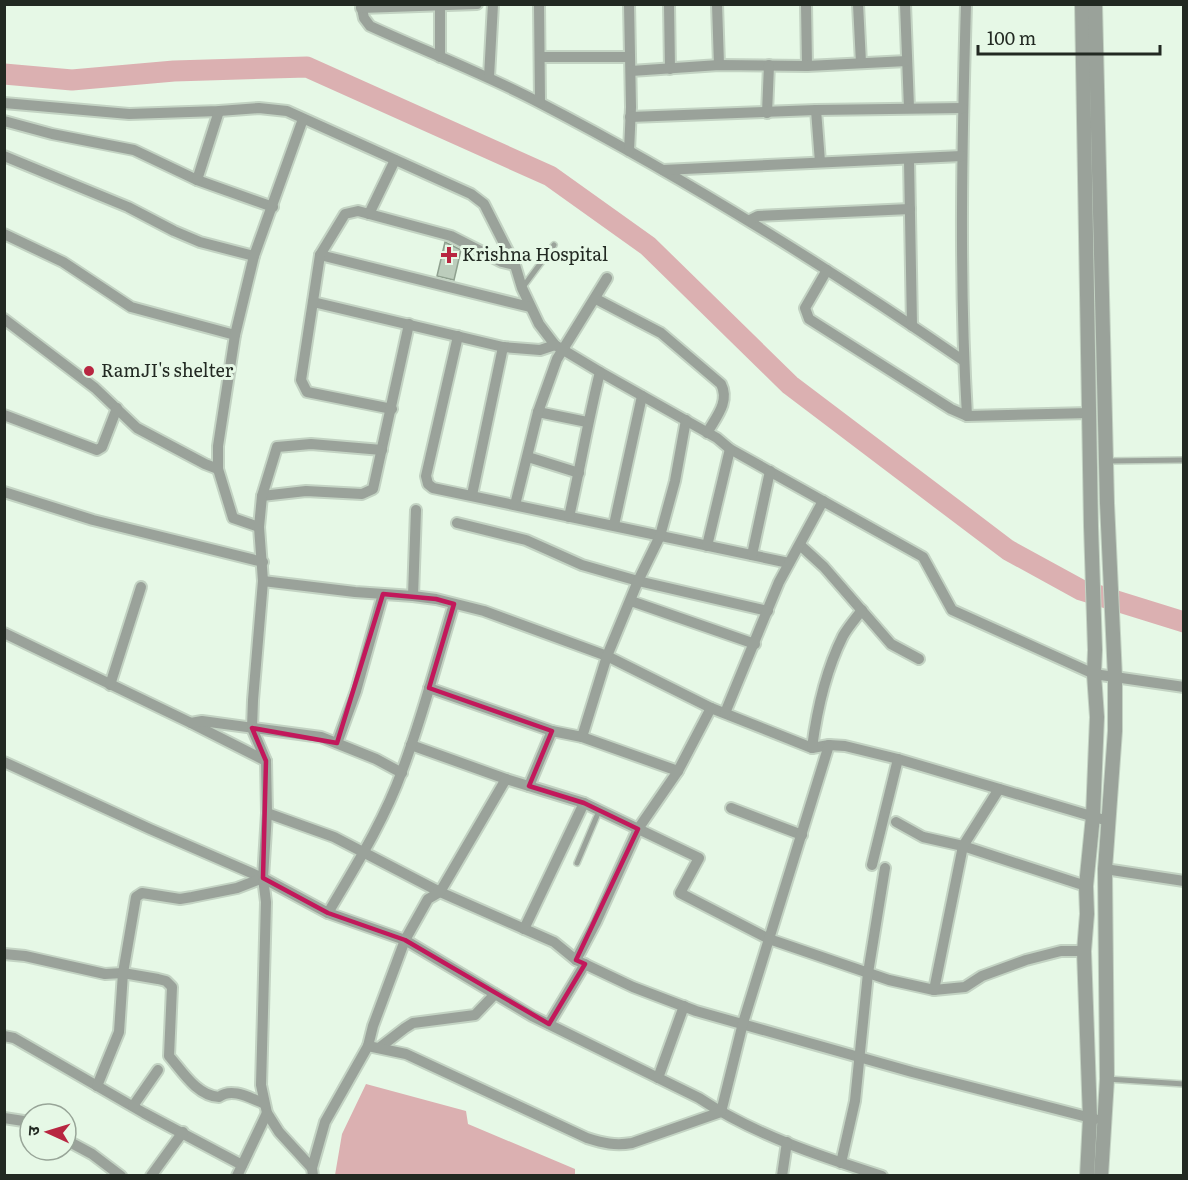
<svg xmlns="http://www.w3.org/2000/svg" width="1188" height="1180" viewBox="0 0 1188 1180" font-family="Literata,'Noto Sans Devanagari',serif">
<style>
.water{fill:#dbb0b1}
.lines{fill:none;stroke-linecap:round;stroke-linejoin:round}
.river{stroke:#dbb0b1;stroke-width:21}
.building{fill:#bccdbc;stroke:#8fa08f;stroke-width:1.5}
.service-casing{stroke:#c3d3c3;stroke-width:8}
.minor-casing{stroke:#c3d3c3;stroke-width:14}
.tertiary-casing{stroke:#c3d3c3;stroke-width:16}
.service{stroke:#9aa29a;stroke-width:5}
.minor{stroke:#9aa29a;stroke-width:10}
.tertiary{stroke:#9aa29a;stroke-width:14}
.marked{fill:none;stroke:#c2185b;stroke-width:4.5;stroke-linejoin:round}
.poi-dot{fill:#b82641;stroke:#e6f8e6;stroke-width:2}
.labels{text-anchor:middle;stroke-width:6;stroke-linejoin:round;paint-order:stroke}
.poi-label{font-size:18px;fill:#222922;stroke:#e6f8e6;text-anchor:start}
</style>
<rect width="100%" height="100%" fill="#e6f8e6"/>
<!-- water -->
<path class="water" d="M366,1084l100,27 2,13 107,45v6h-240l7,-41z"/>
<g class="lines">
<!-- river -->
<path class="river" d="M4,74l68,6 102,-9 133,-4 243,109 98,70 142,139 218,165 73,40 103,32"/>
</g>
<!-- building -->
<path class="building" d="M445,242l16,8 -7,30 -17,-4z"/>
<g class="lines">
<defs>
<g id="service">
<path d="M523,287l31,-42"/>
<path d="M1107,461l77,-1"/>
<path d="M577,863l22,-52"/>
<path d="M1107,1079l77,5"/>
</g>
<g id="minor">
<path d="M361,4l3,14 6,8c57,26 115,48 170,77 147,76 287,164 424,258"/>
<path d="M440,4v53"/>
<path d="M539,4l1,98"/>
<path d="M629,4l2,103 -2,44"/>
<path d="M669,4l1,65"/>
<path d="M717,4l2,61"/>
<path d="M806,4l1,62"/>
<path d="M858,4l3,59"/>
<path d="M905,4l4,104"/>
<path d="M966,4c-4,137 -7,275 1,412"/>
<path d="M361,8l116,-4"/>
<path d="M541,57h89"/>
<path d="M631,71l88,-6 88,1 100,-5"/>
<path d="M489,77l4,-73"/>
<path d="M4,103l125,11 90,-3 40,-3 28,3 184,83 13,10 31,61 7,23 17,36 16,21 45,27 117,66 13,11 193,108 29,53 142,64 90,13"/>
<path d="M816,110l4,52"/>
<path d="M767,113l2,-48"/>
<path d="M630,117l186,-7 147,-2"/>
<path d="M4,121l48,13 82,16 63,30 76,27"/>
<path d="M4,156l124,51 46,24 26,11 54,14"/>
<path d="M909,160l3,166"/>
<path d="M663,170l299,-14"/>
<path d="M197,180l22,-69"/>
<path d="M369,214l26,-54"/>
<path d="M750,220l8,-4 152,-7"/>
<path d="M4,234l59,28 68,45 104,28"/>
<path d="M320,255l210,52"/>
<path d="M827,270l-22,38 4,11 142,90 16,7 123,-3"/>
<path d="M596,299l65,34 60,51c9,18 -5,33 -14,49"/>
<path d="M313,302l190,45 37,3 15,-5"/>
<path d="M4,319l91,69 42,40 68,36 13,5"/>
<path d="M458,336l-32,140 2,8 5,4 356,75"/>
<path d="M392,409l-85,-17 -6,-12 19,-125 25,-41 13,-3 93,25 51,26 13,3"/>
<path d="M538,412l49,10"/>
<path d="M4,415l93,35 5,-3 15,-39"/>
<path d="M528,457l51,16"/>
<path d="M4,492l89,28 170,42"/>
<path d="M472,495l31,-148"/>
<path d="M262,496l44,-5 56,3 11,-5 36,-165"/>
<path d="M515,505l23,-93 19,-53 50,-81"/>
<path d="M569,517c11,-48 19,-97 31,-145"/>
<path d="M457,523l69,17 56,25 56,16 130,30"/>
<path d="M614,525l28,-129"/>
<path d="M259,527l-26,-9 -15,-49v-23l17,-111 19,-79 49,-137"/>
<path d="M800,545l24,22 67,77 28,15"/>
<path d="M707,546l23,-97"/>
<path d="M752,555l18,-84"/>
<path d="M263,581l92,11 58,4 23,3 48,12 123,45 104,52 101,40 17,-3 16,1 53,13 210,62"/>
<path d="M413,596l3,-86"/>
<path d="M631,601l124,43"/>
<path d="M4,633l187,90 75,38"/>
<path d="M110,685l31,-98"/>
<path d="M429,688l123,43 30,6 25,-81 31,-75 22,-45 15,-55 11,-61"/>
<path d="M725,713l54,-131 44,-81"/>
<path d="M191,723l11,-2 119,16 55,22 26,14"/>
<path d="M582,737l96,34"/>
<path d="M337,743l19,-52 27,-97"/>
<path d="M411,745l95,34 78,24 115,55 -19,35 89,46 120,41 45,10 31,-3 17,-11 44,-16 35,-9h23"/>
<path d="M812,748c5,-39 13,-76 31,-112 5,-9 13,-18 19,-26"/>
<path d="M4,762l146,67 113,49 65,35 77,27 127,76 167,82c54,36 120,58 183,78"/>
<path d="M529,786l23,-55"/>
<path d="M731,808l71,27"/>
<path d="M267,813l67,24 106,55 114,50 22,18 57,27 63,24 216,61 183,47"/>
<path d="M896,822l27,15 40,9 123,40"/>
<path d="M872,865l26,-106"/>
<path d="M1105,869l79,12"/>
<path d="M328,913c27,-46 56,-92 74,-142 21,-55 35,-111 52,-167"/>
<path d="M524,929l60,-126"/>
<path d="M4,954l21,2 80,18 18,-1 35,6 8,2 6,6 -3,69c13,15 28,40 50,41 13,-10 31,1 44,6"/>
<path d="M576,960l20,-38 42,-93 40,-58 33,-63"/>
<path d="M934,990l29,-144 36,-57"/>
<path d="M549,1024l36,-60"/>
<path d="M4,1036l10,2 130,75 98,52"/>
<path d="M368,1046l5,-20 32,-86 23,-41 12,-7 66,-113"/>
<path d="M379,1048l26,-20 8,-5 62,-8 20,-21"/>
<path d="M658,1078l26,-72"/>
<path d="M97,1086l22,-54 4,-59 13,-76 6,-4 38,6 12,-2 45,-9 26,-10"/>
<path d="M133,1106l25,-36"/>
<path d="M4,1118l26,4"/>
<path d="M66,1140l26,14 29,22"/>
<path d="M841,1163l14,-62 13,-128 17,-105"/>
<path d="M312,1168l-33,-36 -12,-19 -6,-28 5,-183 -3,-24 4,-65 -1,-52 -14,-33 1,-28 10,-119 -4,-54 3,-31 15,-49 34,-3 71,6"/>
<path d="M151,1176l32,-44"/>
<path d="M237,1176l30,-63"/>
<path d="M313,1176l-1,-8 13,-46 43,-76 38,8 181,84c16,5 28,8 45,5l89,-31 22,-89 86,-278"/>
<path d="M782,1176l5,-34"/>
</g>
<g id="tertiary">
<path d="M1082,4l9,522 4,124 -1,24 3,43 -4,99 -7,70 1,28 -3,37 6,167 -3,58"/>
<path d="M1095,4l12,499 8,174v54l-10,138 2,210 -6,97"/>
</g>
</defs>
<!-- service casing -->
<use href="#service" class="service-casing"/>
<!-- minor casing -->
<use href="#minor" class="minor-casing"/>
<!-- tertiary casing -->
<use href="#tertiary" class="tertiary-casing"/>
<!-- service -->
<use href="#service" class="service"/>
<!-- minor -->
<use href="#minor" class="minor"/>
<!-- tertiary -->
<use href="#tertiary" class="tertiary"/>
</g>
<!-- marked area -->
<path class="marked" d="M383,594l53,5 18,5 -25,84 123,43 -23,55 55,17 54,26 -62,131 9,4 -36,60 -144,-84 -77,-27 -65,-35 3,-117 -14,-33 85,15z"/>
<!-- markers -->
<g class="poi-dot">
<path d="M446 246h6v6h6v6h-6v6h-6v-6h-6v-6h6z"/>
<circle cx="89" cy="371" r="6"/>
</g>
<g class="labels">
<!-- poi labels -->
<g class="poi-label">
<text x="462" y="261">Krishna Hospital</text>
<text x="101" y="377">RamJI's shelter</text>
</g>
</g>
<!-- border -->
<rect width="1188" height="1180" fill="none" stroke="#222922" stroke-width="12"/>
<!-- north arrow -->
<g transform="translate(48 1132) rotate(274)"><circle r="28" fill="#e6f8e6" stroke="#98a598" stroke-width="1.5"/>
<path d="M0-4.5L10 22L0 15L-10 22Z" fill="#b82641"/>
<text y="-9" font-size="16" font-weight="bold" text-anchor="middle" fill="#222922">उ</text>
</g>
<!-- scale -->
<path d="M978 45v9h182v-9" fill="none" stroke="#222922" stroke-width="3"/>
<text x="987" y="45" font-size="18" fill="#222922" stroke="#e6f8e6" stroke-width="4.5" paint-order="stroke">100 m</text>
</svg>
